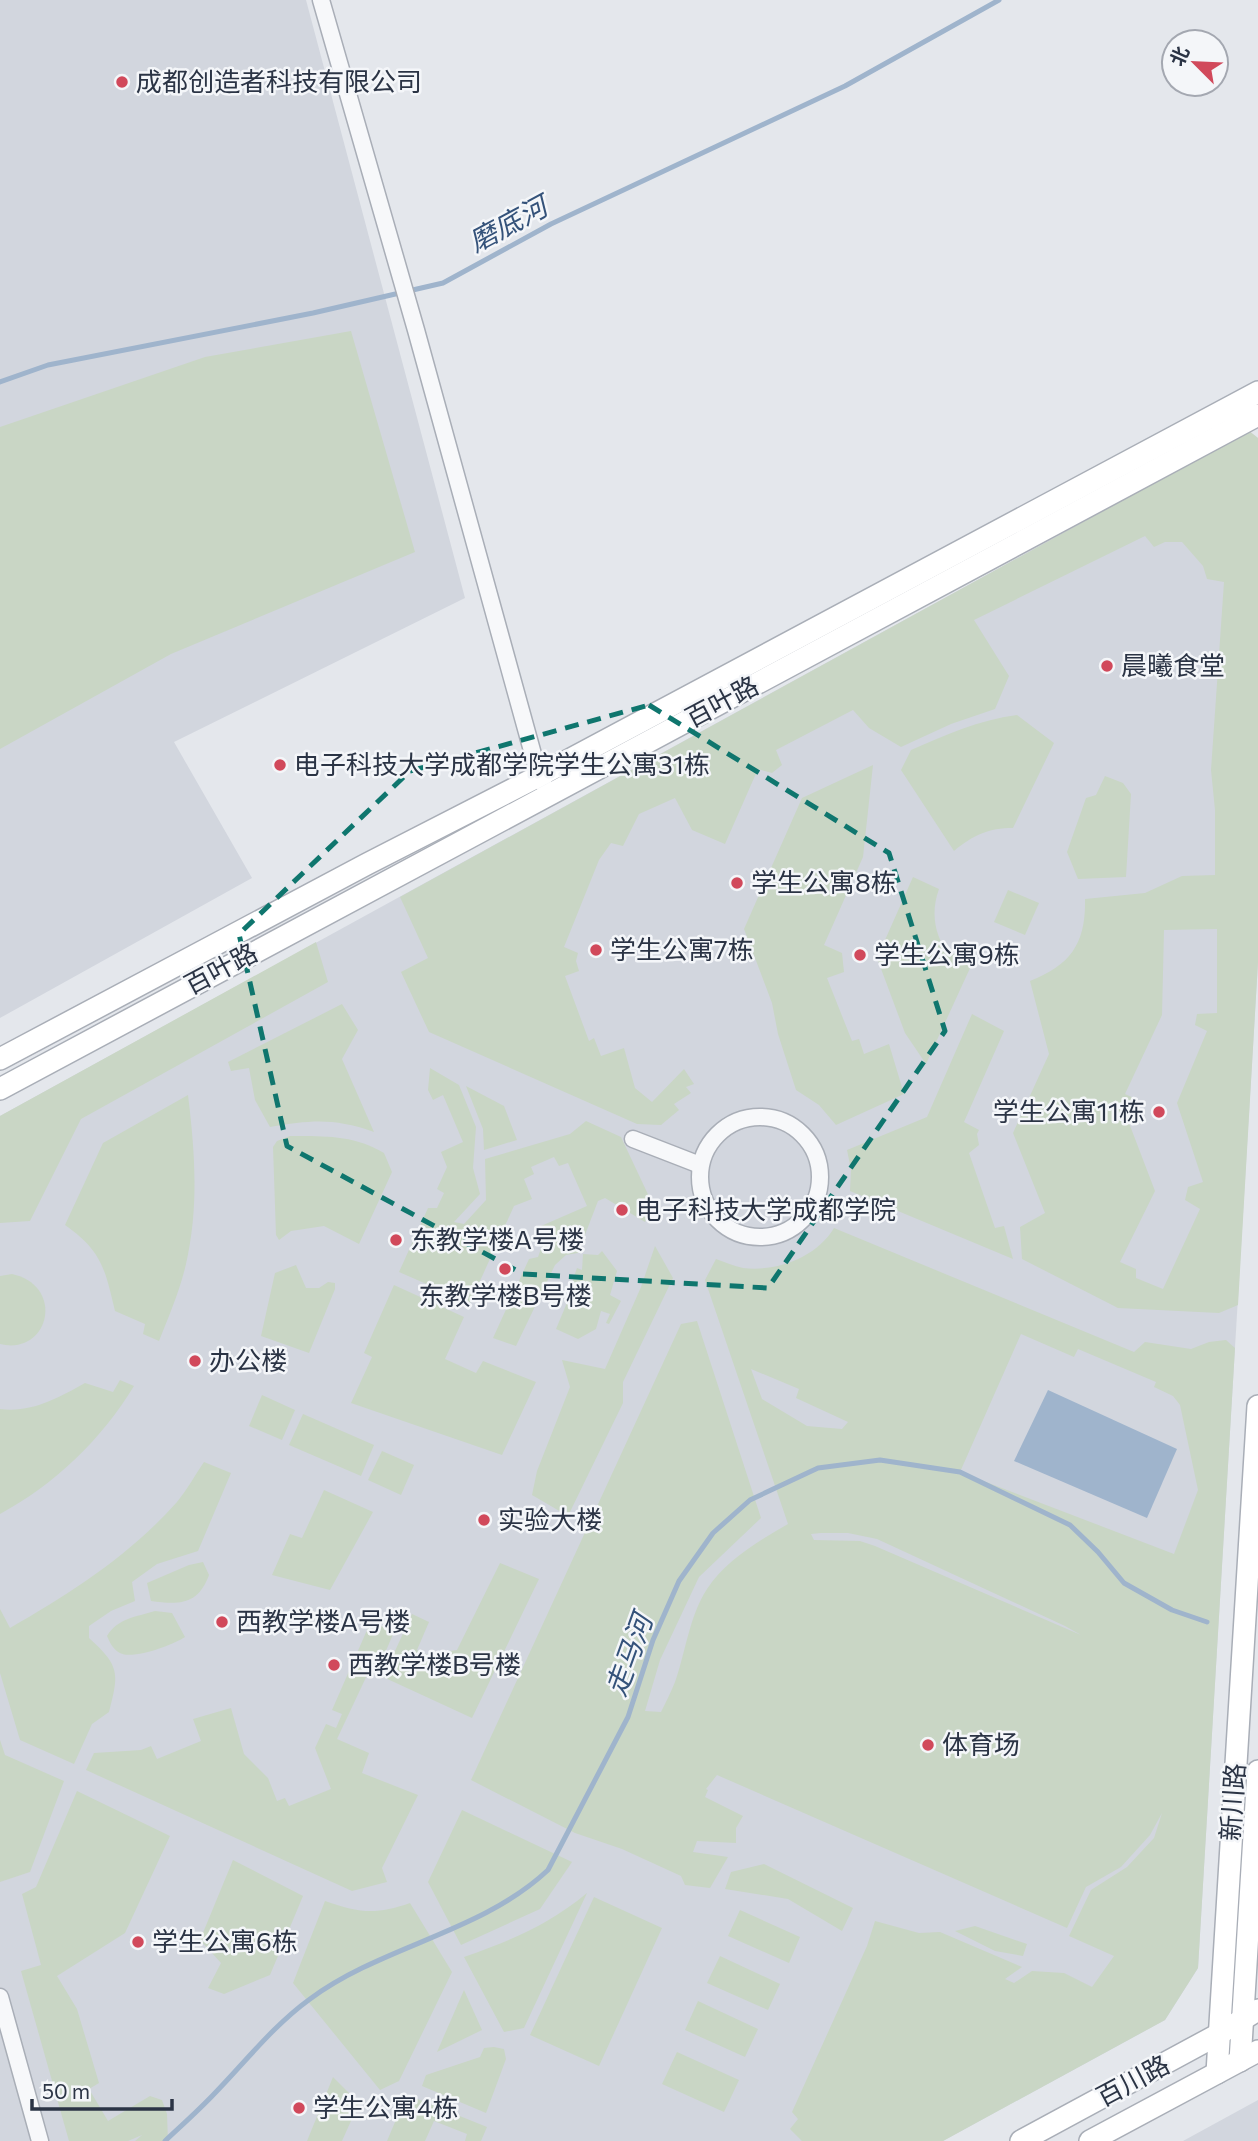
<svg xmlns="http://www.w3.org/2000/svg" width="1258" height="2141" viewBox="0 0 1258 2141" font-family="Commissioner,'Noto Sans SC',sans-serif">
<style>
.built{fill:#d2d6de}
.green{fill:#c9d6c5;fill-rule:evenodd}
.water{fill:#9fb4cc}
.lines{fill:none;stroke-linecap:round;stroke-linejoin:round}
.stream{stroke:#9fb4cc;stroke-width:5}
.street-casing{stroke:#a9aeb7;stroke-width:19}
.secondary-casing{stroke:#a9aeb7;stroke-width:24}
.street{stroke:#f7f8fa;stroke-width:16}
.secondary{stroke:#fff;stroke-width:21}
.marked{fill:none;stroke:#0f766e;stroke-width:5;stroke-dasharray:14 9;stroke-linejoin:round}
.poi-dot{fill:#d1495b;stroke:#f4f6f9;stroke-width:2.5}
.labels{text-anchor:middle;stroke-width:5;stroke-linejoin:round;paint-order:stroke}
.poi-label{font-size:26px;fill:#2b3445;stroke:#f4f6f9;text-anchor:start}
.street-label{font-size:26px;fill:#2b3445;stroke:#f4f6f9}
.water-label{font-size:28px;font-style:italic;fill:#34527a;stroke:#f4f6f9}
</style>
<rect width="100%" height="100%" fill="#e4e7ec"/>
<!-- built -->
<g class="built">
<path d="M0,0h306l159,598 -291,144 78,136 -252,140z"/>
<path d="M1249,431l9,7v524l-60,1006 -33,52 -222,121h-943v-1025z"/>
<path d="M1258,2100v41h-75z"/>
</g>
<!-- green -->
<g class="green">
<path d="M351,331l64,221 -244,102 -171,95v-322l205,-70z"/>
<path d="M1249,431l9,7v524l-20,343 -19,8 -101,-5 -96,-49 -2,-32 25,-14 -32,-80 36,-79 -19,-73c41,-16 56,-38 55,-82l60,-6 37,-17 33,-1v-65l-4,-40 13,-188 -17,-3 -4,-13 -21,-24h-17l-11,5 -9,-11 -171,84 35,56 -14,33 -44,15 -50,23 -32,-19 -16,-18 -77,40 6,15 -10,8 -14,-4 -33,75 -33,-14 -17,-32 -36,16 -16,32 -12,-3 -12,17 -35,87 14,6 -2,8 3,10 -14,5 24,65 5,-3 7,18 23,-8 11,40 17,14 32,-33 10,15 -8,3 5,6 -17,11 5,6 -18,15 -24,-1 -208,-92 -28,-60 27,-14 -28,-61zM1217,929v84l-20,1 -2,11 12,6 -30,72 26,79 -15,5 -3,13 15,9 -37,80 -27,-11v-9l-16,-7 35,-71 -26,-68 10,-5 -1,-18 -13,-6 37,-79 2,-85z"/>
<path d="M1017,715l37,28 -41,85c-24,0 -40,7 -59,23l-53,-81 10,-20c34,-15 68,-30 106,-35z"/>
<path d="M873,765l-10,92 -39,88 18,8 2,19 -17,6 25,63 7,-2 5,15 25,-10 15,50 -68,31 -17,-20 -23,-15 -18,-56 -6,-31 -28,-74 58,-131z"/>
<path d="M1105,776l18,7 8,11 -5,83 -48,2 -11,-27 19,-54 10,-3z"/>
<path d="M913,877l26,12c-9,25 -4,47 11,68l7,-6 14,15 -45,98 -21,-31 -28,-75z"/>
<path d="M1008,890l31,13 -14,32 -31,-13z"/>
<path d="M316,942l12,40 -247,137 -51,102 -30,2v-107z"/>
<path d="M342,1004l16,26 -16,29 32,73c-40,-14 -62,-12 -104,-5l-15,-27 -6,-32 -18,3 -3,-9z"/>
<path d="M972,1014l32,17 -40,91 15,8 -2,4 2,11 -10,8 26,75 9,-2 9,33 -163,-68 1,-21 -4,-20 80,-33z"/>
<path d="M430,1068l29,17 17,42 -3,41 7,26 -26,28 10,2 22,-24 -1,-41 85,-25 16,-13 35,16 32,68 -8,17 -40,-24 -7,3 -20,52 -12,2 -11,10 -39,81 -23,-8 36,-79 9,-2 4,-11 -7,-3 6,-17 46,-20 -19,-43 -9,3 -5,-9 -23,10 3,7 -10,5 8,20 -18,7 -44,97 -71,-31 29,-64h9l7,-15 -7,-4 10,-22 -6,-15 22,-10 -20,-47 -10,5 -5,-10z"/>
<path d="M466,1086l38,20 13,34 -33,10 -1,-21z"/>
<path d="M188,1095c7,57 11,112 -2,169 -6,26 -17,52 -27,77l-16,-7 2,-10 -30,-13c-10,-42 -13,-60 -50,-86l38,-82z"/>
<path d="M290,1136c33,0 65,-1 94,17l8,19 -33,72 -35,-18 -33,5 -12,9 -3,-5 -3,-88 4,-6z"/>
<path d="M834,1228l300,124 11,-10 46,7 18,-7 17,-2 9,8 -37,620 -33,52 -222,121h-141l-12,-12 8,-10 -6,-7 75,-166 8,-25 44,12 21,-1 82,35 -17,12 9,4 18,-12 32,2 28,14 22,-31 -45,-20 22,-46 36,-23 27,-29 8,-25 -12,22 -29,32 -35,20 -19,41 -350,-153 -11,14 2,1 -3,7 38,19 -7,12v15l-39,-2 -4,11 35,5 -18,31 -25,-3 -4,-9 -59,-27 -47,-16 -104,-53 210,-456 16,-3 64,197 -62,59 -39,83 -15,51 16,1c5,-10 10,-20 14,-30 11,-31 14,-65 32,-93 19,-29 52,-48 81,-65l-83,-244 11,-21c9,3 18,7 27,9 33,4 73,-10 91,-40zM1021,1334l53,23 4,-8 78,33 -2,5 19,9 7,9 18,85 -24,64 -214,-82zM751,1369l48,20 -3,9 52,24 -6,7 -35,-3 -45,-27zM821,1533h27l29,6 188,87 16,9 -206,-89 -15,-5 -46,-1 -3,-6z"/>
<path d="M655,1246l18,32 -50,104v21l-55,113 -36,-21 5,-24 33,-84 -8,-27 43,9 36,-82z"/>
<path d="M602,1251l15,20 -7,24 11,6 -12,23 -3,-1 4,-9 -9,-3 -5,18 -18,10 -22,-10 13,-31 -1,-4 9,-26 5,2 1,-16 15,1z"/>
<path d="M296,1265l10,23h13l9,-6 7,1v6l-26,64 -48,-17 14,-63z"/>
<path d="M12,1274c54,12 37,82 -12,70v-68z"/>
<path d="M394,1285l70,32 -19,42 31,14 7,-12 53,21 -34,73 -151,-52 21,-46 -8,-4z"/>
<path d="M120,1380l14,6c-32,53 -80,99 -134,128v-105c32,4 58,-11 85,-26l28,9z"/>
<path d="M262,1395l33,15 -13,30 -33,-14z"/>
<path d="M303,1414l71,31 -13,31 -72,-31z"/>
<path d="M382,1451l32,14 -13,30 -33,-15z"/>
<path d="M204,1462l27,11 -33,78 -41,13 -25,18 3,19 -24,10 -22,15v12c31,28 30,35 20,74l-17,12 -18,40 -54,-24 -20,-67v-64l10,19c61,-35 120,-73 167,-126 10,-12 18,-27 27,-40z"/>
<path d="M324,1490l49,22 -43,78 -58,-15 18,-41 12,4z"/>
<path d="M203,1562l6,13c-11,30 -30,30 -58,26l-4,-18 42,-18z"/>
<path d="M500,1563l39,16 -67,139 -89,-41 29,-63 17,8 -12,28 28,13 5,-12 7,-1z"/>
<path d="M155,1611l17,2 13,24c-12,8 -52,23 -65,16 -7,-4 -10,-10 -13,-17 11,-18 29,-19 48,-25z"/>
<path d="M371,1621l23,11 -18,42 -7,-3 -32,68 32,14 -7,20 56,22 -36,73 5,14 -35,9 -266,-121 8,-17 47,-3 10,-4 6,13 44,-18 -8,-22 38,-11 13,46 24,24 9,23 8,-3 4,8 42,-17 -16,-41 11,-24 10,4 6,-14 -10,-4z"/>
<path d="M0,1740l5,15 59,26 -34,91 -30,10z"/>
<path d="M77,1791l93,45 -45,97 -68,43 20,33 22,74 -10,6 19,32 42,-25 12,4 5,14 1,27h-33l7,-6 -14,6h-59l-48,-170 20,-6 -19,-71 14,-7z"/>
<path d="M462,1810l110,52 -32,47 -79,36 -33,-63z"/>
<path d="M233,1860l70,36 -33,79 -46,19 -16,-6 13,-25 -21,-23z"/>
<path d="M764,1864l89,44 -11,23 -54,-32 -63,-10 6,-17z"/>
<path d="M587,1893l-63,135 -20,4 -40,-75c48,-17 83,-31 123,-64z"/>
<path d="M594,1897l68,31 -63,138 -69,-31z"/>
<path d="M325,1901c34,12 51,14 85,2l42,69 -53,109 -19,9 -87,-107z"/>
<path d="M740,1910l60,27 -11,26 -61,-27z"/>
<path d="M975,1926l52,18 -4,12 -28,-5 -40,-20z"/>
<path d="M720,1956l60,28 -12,26 -61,-27z"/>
<path d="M464,1990l18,40 -45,22z"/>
<path d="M698,2001l60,28 -13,28 -60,-27z"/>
<path d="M494,2047l10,2 2,10 -20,54 -64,-27 4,-11 54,-18 4,-9z"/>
<path d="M677,2052l62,28 -15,32 -62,-28z"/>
<path d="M333,2077l26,26 -17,38h-35z"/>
<path d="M415,2098l72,29 -6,14h-16l2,-7 -33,-13 -9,20h-38l14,-33z"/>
</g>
<!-- water -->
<path class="water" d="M1048,1390l129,59 -30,69 -133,-57z"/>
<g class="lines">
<!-- stream -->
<g class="stream">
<path d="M0,382l48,-17 265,-52 130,-30 108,-59 294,-138 154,-86"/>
<path d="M165,2141c17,-16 34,-31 50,-48 31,-32 59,-68 95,-94 73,-54 171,-66 238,-129l80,-153 25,-77 26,-59 34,-48 37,-33 68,-32 62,-8 80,12 110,53 28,27 26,31 48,27 35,12"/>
</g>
<defs>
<g id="street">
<path d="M321,0l95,330 123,446 5,9"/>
<circle cx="760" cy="1177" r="60"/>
<path d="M633,1139l67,26"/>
<path d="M0,1997l40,144"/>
</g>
<g id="secondary">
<path d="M0,1059l367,-195 172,-88 719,-384"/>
<path d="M0,1089l1258,-674"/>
<path d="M1240,2061l18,-290"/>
<path d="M1217,2073l41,-667"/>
<path d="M1021,2141l198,-107 39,-24"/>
<path d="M1090,2141l168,-90"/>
</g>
</defs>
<!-- street casing -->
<use href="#street" class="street-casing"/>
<!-- secondary casing -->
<use href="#secondary" class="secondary-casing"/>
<!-- street -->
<use href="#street" class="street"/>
<!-- secondary -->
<use href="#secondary" class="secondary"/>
</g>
<!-- marked area -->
<path class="marked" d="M649,705l240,148 56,178 -177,257 -245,-14 -236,-128 -48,-212 171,-163z"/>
<!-- markers -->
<g class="poi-dot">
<circle cx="122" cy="82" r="7"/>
<circle cx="1107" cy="666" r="7"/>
<circle cx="280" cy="765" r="7"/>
<circle cx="737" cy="883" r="7"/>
<circle cx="596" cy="950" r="7"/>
<circle cx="860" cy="955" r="7"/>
<circle cx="1159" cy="1112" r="7"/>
<circle cx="622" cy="1210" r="7"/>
<circle cx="396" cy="1240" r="7"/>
<circle cx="505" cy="1269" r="7"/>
<circle cx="195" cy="1361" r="7"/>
<circle cx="484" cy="1520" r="7"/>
<circle cx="222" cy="1622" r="7"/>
<circle cx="334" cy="1665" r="7"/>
<circle cx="928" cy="1745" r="7"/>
<circle cx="138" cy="1942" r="7"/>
<circle cx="299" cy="2108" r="7"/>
</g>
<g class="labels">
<!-- poi labels -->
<g class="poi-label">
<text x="136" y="91">成都创造者科技有限公司</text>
<text x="1121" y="675">晨曦食堂</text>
<text x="294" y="774">电子科技大学成都学院学生公寓31栋</text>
<text x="751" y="892">学生公寓8栋</text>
<text x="610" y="959">学生公寓7栋</text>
<text x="874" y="964">学生公寓9栋</text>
<text x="1145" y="1121" text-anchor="end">学生公寓11栋</text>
<text x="636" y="1219">电子科技大学成都学院</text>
<text x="410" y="1249">东教学楼A号楼</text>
<text x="505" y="1305" text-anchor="middle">东教学楼B号楼</text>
<text x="209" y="1370">办公楼</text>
<text x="498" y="1529">实验大楼</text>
<text x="236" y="1631">西教学楼A号楼</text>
<text x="348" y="1674">西教学楼B号楼</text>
<text x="942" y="1754">体育场</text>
<text x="152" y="1951">学生公寓6栋</text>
<text x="313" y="2117">学生公寓4栋</text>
</g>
<!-- street labels -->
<g class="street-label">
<text transform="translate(722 702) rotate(-28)" y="9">百叶路</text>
<text transform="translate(221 969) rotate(-28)" y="9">百叶路</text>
<text transform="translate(1233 1802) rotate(-86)" y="9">新川路</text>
<text transform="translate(1133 2081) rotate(-28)" y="9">百川路</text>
</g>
<!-- water labels -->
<g class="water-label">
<text transform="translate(508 224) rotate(-28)" y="10">磨底河</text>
<text transform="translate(629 1655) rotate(-70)" y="10">走马河</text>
</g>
</g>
<!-- north arrow -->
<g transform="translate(1195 63) rotate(294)"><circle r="33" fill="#f4f6f9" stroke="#a4a8b1" stroke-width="2"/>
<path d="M0-5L12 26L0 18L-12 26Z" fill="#d1495b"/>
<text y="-10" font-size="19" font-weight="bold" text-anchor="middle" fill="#2b3445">北</text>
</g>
<!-- scale -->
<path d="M32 2099v10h140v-10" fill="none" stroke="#2b3445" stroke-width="3.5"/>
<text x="42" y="2099" font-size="21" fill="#2b3445" stroke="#f4f6f9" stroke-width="5" paint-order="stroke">50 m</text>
</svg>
